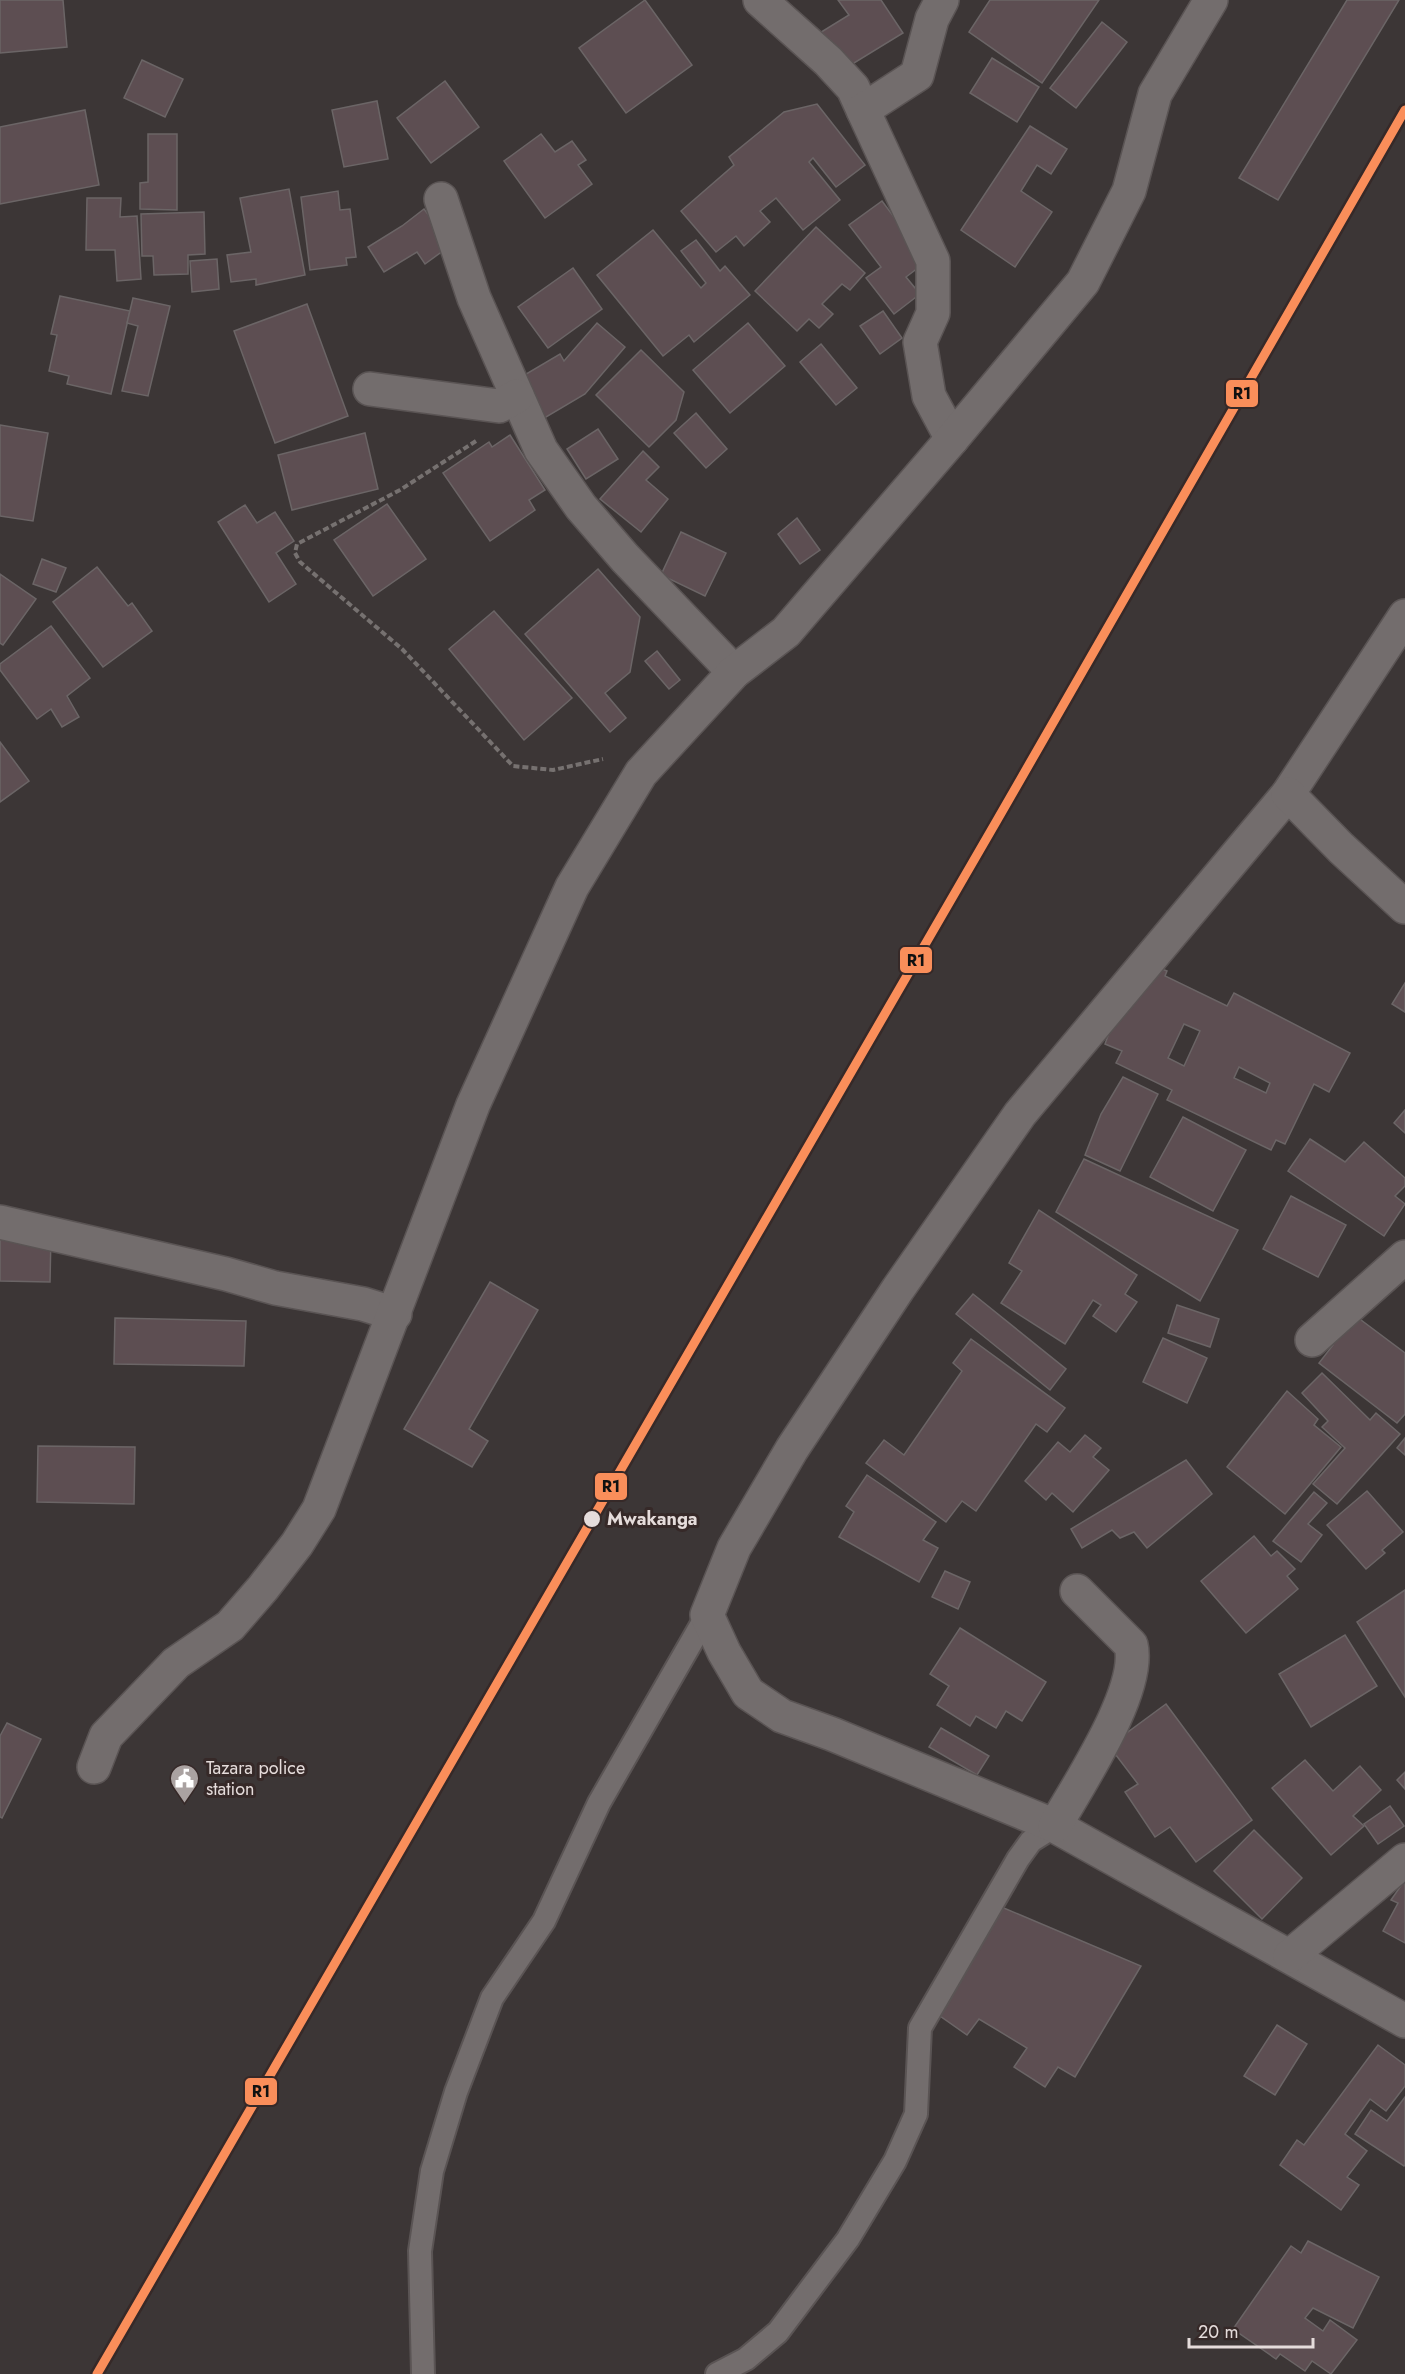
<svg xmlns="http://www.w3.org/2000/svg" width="1405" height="2374" viewBox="0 0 1405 2374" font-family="Jost,sans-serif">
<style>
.building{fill:#5d4e52;stroke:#6b6566;stroke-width:1.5;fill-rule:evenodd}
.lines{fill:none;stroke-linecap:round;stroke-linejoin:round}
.service-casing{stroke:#5a5454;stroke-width:26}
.minor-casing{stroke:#5a5454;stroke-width:36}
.path{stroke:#767170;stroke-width:4;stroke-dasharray:6 3;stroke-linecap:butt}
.service{stroke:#736d6d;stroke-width:22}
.minor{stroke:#736d6d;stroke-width:33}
.rail-1-casing{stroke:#362928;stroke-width:14}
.rail-1{stroke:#fa8e5a;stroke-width:9}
.stop-dot{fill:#e5dcdb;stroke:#362928;stroke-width:2}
.labels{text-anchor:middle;stroke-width:6;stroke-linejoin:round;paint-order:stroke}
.stop-label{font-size:18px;font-weight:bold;fill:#e5dcdb;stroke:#362928;text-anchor:start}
.poi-label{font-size:18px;fill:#e5dcdb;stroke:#362928;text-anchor:start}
.line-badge{stroke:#362928;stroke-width:2}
.pale-badge-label{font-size:16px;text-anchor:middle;font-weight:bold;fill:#111}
</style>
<rect width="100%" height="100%" fill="#3c3636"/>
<!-- building -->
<g class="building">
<path d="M0,0h63l4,47 -67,6z"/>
<path d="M645,0l47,65 -66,48 -47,-65z"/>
<path d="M838,0h43l22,33 -62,38 -23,-37 31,-19z"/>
<path d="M990,0h109l-57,83 -73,-51z"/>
<path d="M1347,0h52l-121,200 -39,-22z"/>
<path d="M1102,22l25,20 -51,66 -26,-20z"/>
<path d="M992,58l47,29 -22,35 -47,-29z"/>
<path d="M142,60l41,19 -18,38 -41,-19z"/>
<path d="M445,81l34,46 -48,36 -34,-45z"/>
<path d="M377,101l11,58 -44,8 -12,-57z"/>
<path d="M817,104l48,61 -29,22 -23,-29 -4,4 31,38 -37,30 -27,-32 -16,13 10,11 -26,24 -8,-10 -20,16 -35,-41 53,-46 -5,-8 55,-45z"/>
<path d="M85,110l14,75 -99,19v-77z"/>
<path d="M1030,126l37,23 -16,25 -14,-9 -16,26 31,21 -37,55 -54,-37z"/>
<path d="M148,134h29v76l-37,-1v-26l8,-1z"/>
<path d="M541,134l14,18 17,-11 14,19 -8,5 14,19 -47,34 -41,-57z"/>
<path d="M289,189l16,86 -49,10v-6l-25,3 -4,-27 24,-3 -11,-54z"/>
<path d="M338,191l2,19 10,-1 6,48 -10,1 1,7 -37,5 -9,-73z"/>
<path d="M87,198h34l-1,19 17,-1 4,63 -24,2 -2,-31h-29z"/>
<path d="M882,201l45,60 -21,16 14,17 -26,20 -28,-36 15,-11 -32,-42z"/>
<path d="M424,209l27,36 -26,19 -8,-12 -33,20 -16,-25 34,-21z"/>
<path d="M204,212l1,42 -17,1v19l-34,1 -1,-19h-11l-1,-42z"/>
<path d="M816,227l49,46 -15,17 -8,-6 -20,20 11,10 -14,14 -10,-9 -12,12 -42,-40z"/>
<path d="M653,230l48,58 5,-5 -25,-32 15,-11 24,31 5,-5 25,29 -56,47 -5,-7 -26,21 -66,-81z"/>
<path d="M217,259l2,30 -27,3 -2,-31z"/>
<path d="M573,268l29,41 -54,39 -30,-41z"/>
<path d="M60,296l70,15 -19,83 -44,-10 2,-8 -20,-5 8,-36 -6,-1z"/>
<path d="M133,298l37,8 -22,90 -26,-5 16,-65 -11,-3z"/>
<path d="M307,304l41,112 -73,27 -41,-112z"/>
<path d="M883,311l19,27 -22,16 -20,-28z"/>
<path d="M597,323l28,24 -40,47 -44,26 -25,-40 44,-26 4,7z"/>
<path d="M748,323l37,43 -55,47 -37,-43z"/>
<path d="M821,344l36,44 -21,17 -36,-43z"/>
<path d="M641,350l43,42 -8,28 -27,27 -53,-52z"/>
<path d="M696,413l31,36 -21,19 -32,-35z"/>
<path d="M0,425l48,8 -15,88 -33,-5z"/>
<path d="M598,429l20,30 -32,20 -19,-30z"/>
<path d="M365,433l13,56 -86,21 -14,-55z"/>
<path d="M510,435l35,55 -16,10 6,10 -45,31 -47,-68 46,-31 3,5z"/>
<path d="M643,451l16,16 -13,13 22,19 -27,33 -41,-33z"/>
<path d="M387,504l39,55 -53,37 -39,-56z"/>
<path d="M245,505l12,18 18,-11 19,29 -18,12 20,31 -27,18 -51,-80z"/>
<path d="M797,518l23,32 -20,14 -22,-30z"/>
<path d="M681,532l45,21 -21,43 -44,-21z"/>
<path d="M42,559l24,9 -10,24 -23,-8z"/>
<path d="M97,567l31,39 4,-3 20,28 -49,36 -50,-65z"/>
<path d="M598,569l42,48 -10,55 -25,21 21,25 -16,14 -85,-98z"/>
<path d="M0,574l36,25 -33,46 -3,-2z"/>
<path d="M494,611l78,87 -48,42 -75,-91z"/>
<path d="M51,626l39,52 -23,18 12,21 -17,10 -11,-18 -14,10 -37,-49v-6z"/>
<path d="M657,651l23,29 -11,9 -24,-28z"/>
<path d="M0,742l29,39 -29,21z"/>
<path d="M1136,959l31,12 -2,5 62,30 7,-13 116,60 -21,39 -15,-8 -29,60 -9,-4 -5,10 -104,-50 5,-10 -56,-27 6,-12 -17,-7zM1184,1024l16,7 -16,35 -16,-8zM1239,1067l31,16 -4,10 -32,-15z"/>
<path d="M1405,983v29l-13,-8z"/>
<path d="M1123,1077l35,17 -38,77 -35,-16 16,-41z"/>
<path d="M1405,1110v23l-11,-10z"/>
<path d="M1183,1117l63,33 -33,61 -63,-34z"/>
<path d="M1310,1139l35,23 19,-20 41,36v8l-10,10 10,8 -21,32 -96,-65z"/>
<path d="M1084,1159l154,71 -38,71 -144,-89z"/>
<path d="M1291,1196l55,29 -28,52 -55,-28z"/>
<path d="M1039,1210l98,65 -12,19 12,8 -21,30 -23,-16 8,-11 -8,-5 -28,44 -64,-41 21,-32 -13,-8z"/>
<path d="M0,1234l51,1 -1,47 -50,-1z"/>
<path d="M490,1282l48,28 -69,119 19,12 -16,26 -68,-38z"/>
<path d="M973,1294l93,75 -16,21 -94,-76z"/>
<path d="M1177,1305l42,14 -9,28 -42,-14z"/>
<path d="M1349,1311l56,42v61l-8,9 -78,-60 14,-18 -6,-4z"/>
<path d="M115,1318l131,3 -2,45 -130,-2z"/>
<path d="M1163,1338l44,20 -20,45 -44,-21z"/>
<path d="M971,1339l94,69 -18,24 -11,-8 -60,87 -14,-10 -16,21 -80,-59 18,-23 20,15 58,-84 -9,-8z"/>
<path d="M1322,1373l48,47 6,-7 24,21 -63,70 -24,-20 32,-36 -23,-21 6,-6 -26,-28z"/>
<path d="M1287,1391l31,28 -4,6 27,22 -56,67 -58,-47z"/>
<path d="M1085,1435l16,13 -8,9 16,13 -36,42 -21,-19 -6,7 -21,-19 33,-39 12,10z"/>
<path d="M1405,1438v17l-8,-7z"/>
<path d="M38,1446l97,1 -1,57 -97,-2z"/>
<path d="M1186,1460l26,34 -65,54 -13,-16 -14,6 -8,-8 -30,18 -11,-19z"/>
<path d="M867,1475l69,47 -13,18 15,8 -19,34 -80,-45 15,-25 -8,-6z"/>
<path d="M1367,1491l36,41 -21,18 3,3 -19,16 -39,-44z"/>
<path d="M1314,1492l13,11 -19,21 14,11 -21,27 -28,-21z"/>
<path d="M1254,1536l17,20 6,-5 18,18 -8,7 11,13 -52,44 -45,-52z"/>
<path d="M945,1571l25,11 -12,27 -26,-12z"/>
<path d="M1405,1590v107l-48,-75z"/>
<path d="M960,1628l86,54 -24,39 -16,-10 -10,17 -20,-12 -6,10 -33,-21 12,-19 -19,-12z"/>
<path d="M1345,1635l32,51 -66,41 -32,-53z"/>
<path d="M1166,1704l86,116 -56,42 -26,-35 -15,10 -30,-45 13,-8 -29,-38z"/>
<path d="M7,1723l34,16 -39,79 -2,-1v-81z"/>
<path d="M941,1728l48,28 -12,19 -48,-28z"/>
<path d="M1305,1760l28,31 27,-25 21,24 -28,26 11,10 -33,29 -59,-67z"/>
<path d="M1405,1772v17l-8,-9z"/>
<path d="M1390,1806l14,20 -26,18 -14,-20z"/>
<path d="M1254,1830l48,48 -40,41 -48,-48z"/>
<path d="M1405,1880v63l-22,-12 15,-28 -7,-3z"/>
<path d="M999,1906l142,60 -66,111 -17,-10 -13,20 -31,-20 13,-19 -48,-29 -12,16 -27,-19z"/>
<path d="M1277,2025l30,19 -32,51 -31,-19z"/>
<path d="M1378,2045l27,20v21l-19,25 -16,-12 -25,35 22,17 -20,26 12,8 -18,25 -61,-45 17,-25 7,5z"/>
<path d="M1405,2097v68l-1,1 -49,-32 16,-24 16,11z"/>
<path d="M1308,2241l71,36 -26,51 -40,-20 -8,10 18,13 7,-11 27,20 -26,34 -19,-13 -7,10 -25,-17 -4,5 -43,-30 58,-83 10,7z"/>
</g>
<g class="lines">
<defs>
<g id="service">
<path d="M423,2374l-3,-123 12,-80 24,-79 36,-94 52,-77 55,-118 108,-188"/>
<path d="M717,2374l29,-15 32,-27 70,-93 47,-78 21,-47 4,-86 98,-169 13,-18 24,-15"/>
</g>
<g id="minor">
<path d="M760,0l68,61 25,27 10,22"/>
<path d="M942,0l-10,19 -15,56 -54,35 70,151v52l-13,29 9,54 23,43"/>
<path d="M441,199l33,99 67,152 40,57 44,51 109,114"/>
<path d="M370,389l129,17 18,-10"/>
<path d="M1405,616l-117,178 -268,320 -122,175 -106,160 -58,99 -27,67 17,37 24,41 34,23 50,18 223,92 350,195"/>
<path d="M1288,794l53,54 64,59"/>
<path d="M0,1222l226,52 49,14 88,16 32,10"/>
<path d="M1312,1340l93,-83"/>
<path d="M94,1767l12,-31 70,-73 54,-37 33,-38 34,-44 22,-35 154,-404 99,-218 69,-114 93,-101 52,-40 166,-193 131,-157 46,-91 26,-97 56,-94"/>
<path d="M1055,1826c23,-41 87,-136 76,-181l-54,-54"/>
<path d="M1290,1956l115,-96"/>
</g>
</defs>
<!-- service casing -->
<use href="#service" class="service-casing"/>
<!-- minor casing -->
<use href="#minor" class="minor-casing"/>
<!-- path -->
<path class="path" d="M476,441l-76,49 -103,54 -2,9 5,9 102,87 111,117 40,4 50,-11"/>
<!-- service -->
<use href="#service" class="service"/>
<!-- minor -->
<use href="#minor" class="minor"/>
<defs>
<path id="rail-1" d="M97,2374l899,-1552 409,-712"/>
</defs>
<!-- rail-1 casing -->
<use href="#rail-1" class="rail-1-casing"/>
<!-- rail-1 -->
<use href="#rail-1" class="rail-1"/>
</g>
<!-- icons -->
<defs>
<symbol id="civic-pin" viewBox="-11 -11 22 30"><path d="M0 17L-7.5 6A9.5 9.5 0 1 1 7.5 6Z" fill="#aaa2a1" stroke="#362928"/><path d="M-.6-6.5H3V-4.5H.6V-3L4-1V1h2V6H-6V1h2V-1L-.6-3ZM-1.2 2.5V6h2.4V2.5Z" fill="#fff"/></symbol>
</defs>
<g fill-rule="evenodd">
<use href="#civic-pin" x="168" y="1762" width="33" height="45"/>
</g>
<!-- markers -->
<circle class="stop-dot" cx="592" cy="1519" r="9"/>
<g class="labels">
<!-- stop labels -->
<g class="stop-label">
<text x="607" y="1525">Mwakanga</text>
</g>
<!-- poi labels -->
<g class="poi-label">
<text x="206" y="1774">Tazara police<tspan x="206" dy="21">station</tspan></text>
</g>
</g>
<g class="line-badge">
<rect x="1225" y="379" width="34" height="29" rx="6" fill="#fa8e5a"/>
<rect x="899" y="946" width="34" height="28" rx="6" fill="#fa8e5a"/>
<rect x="594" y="1472" width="34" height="29" rx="6" fill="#fa8e5a"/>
<rect x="244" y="2077" width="34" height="29" rx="6" fill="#fa8e5a"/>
</g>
<g class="pale-badge-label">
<text x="1242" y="399">R1</text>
<text x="916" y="966">R1</text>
<text x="611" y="1492">R1</text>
<text x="261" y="2097">R1</text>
</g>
<!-- scale -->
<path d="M1189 2338v9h124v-9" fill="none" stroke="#e5dcdb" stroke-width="3"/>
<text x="1198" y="2338" font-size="18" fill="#e5dcdb" stroke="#362928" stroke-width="4.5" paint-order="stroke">20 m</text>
</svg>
